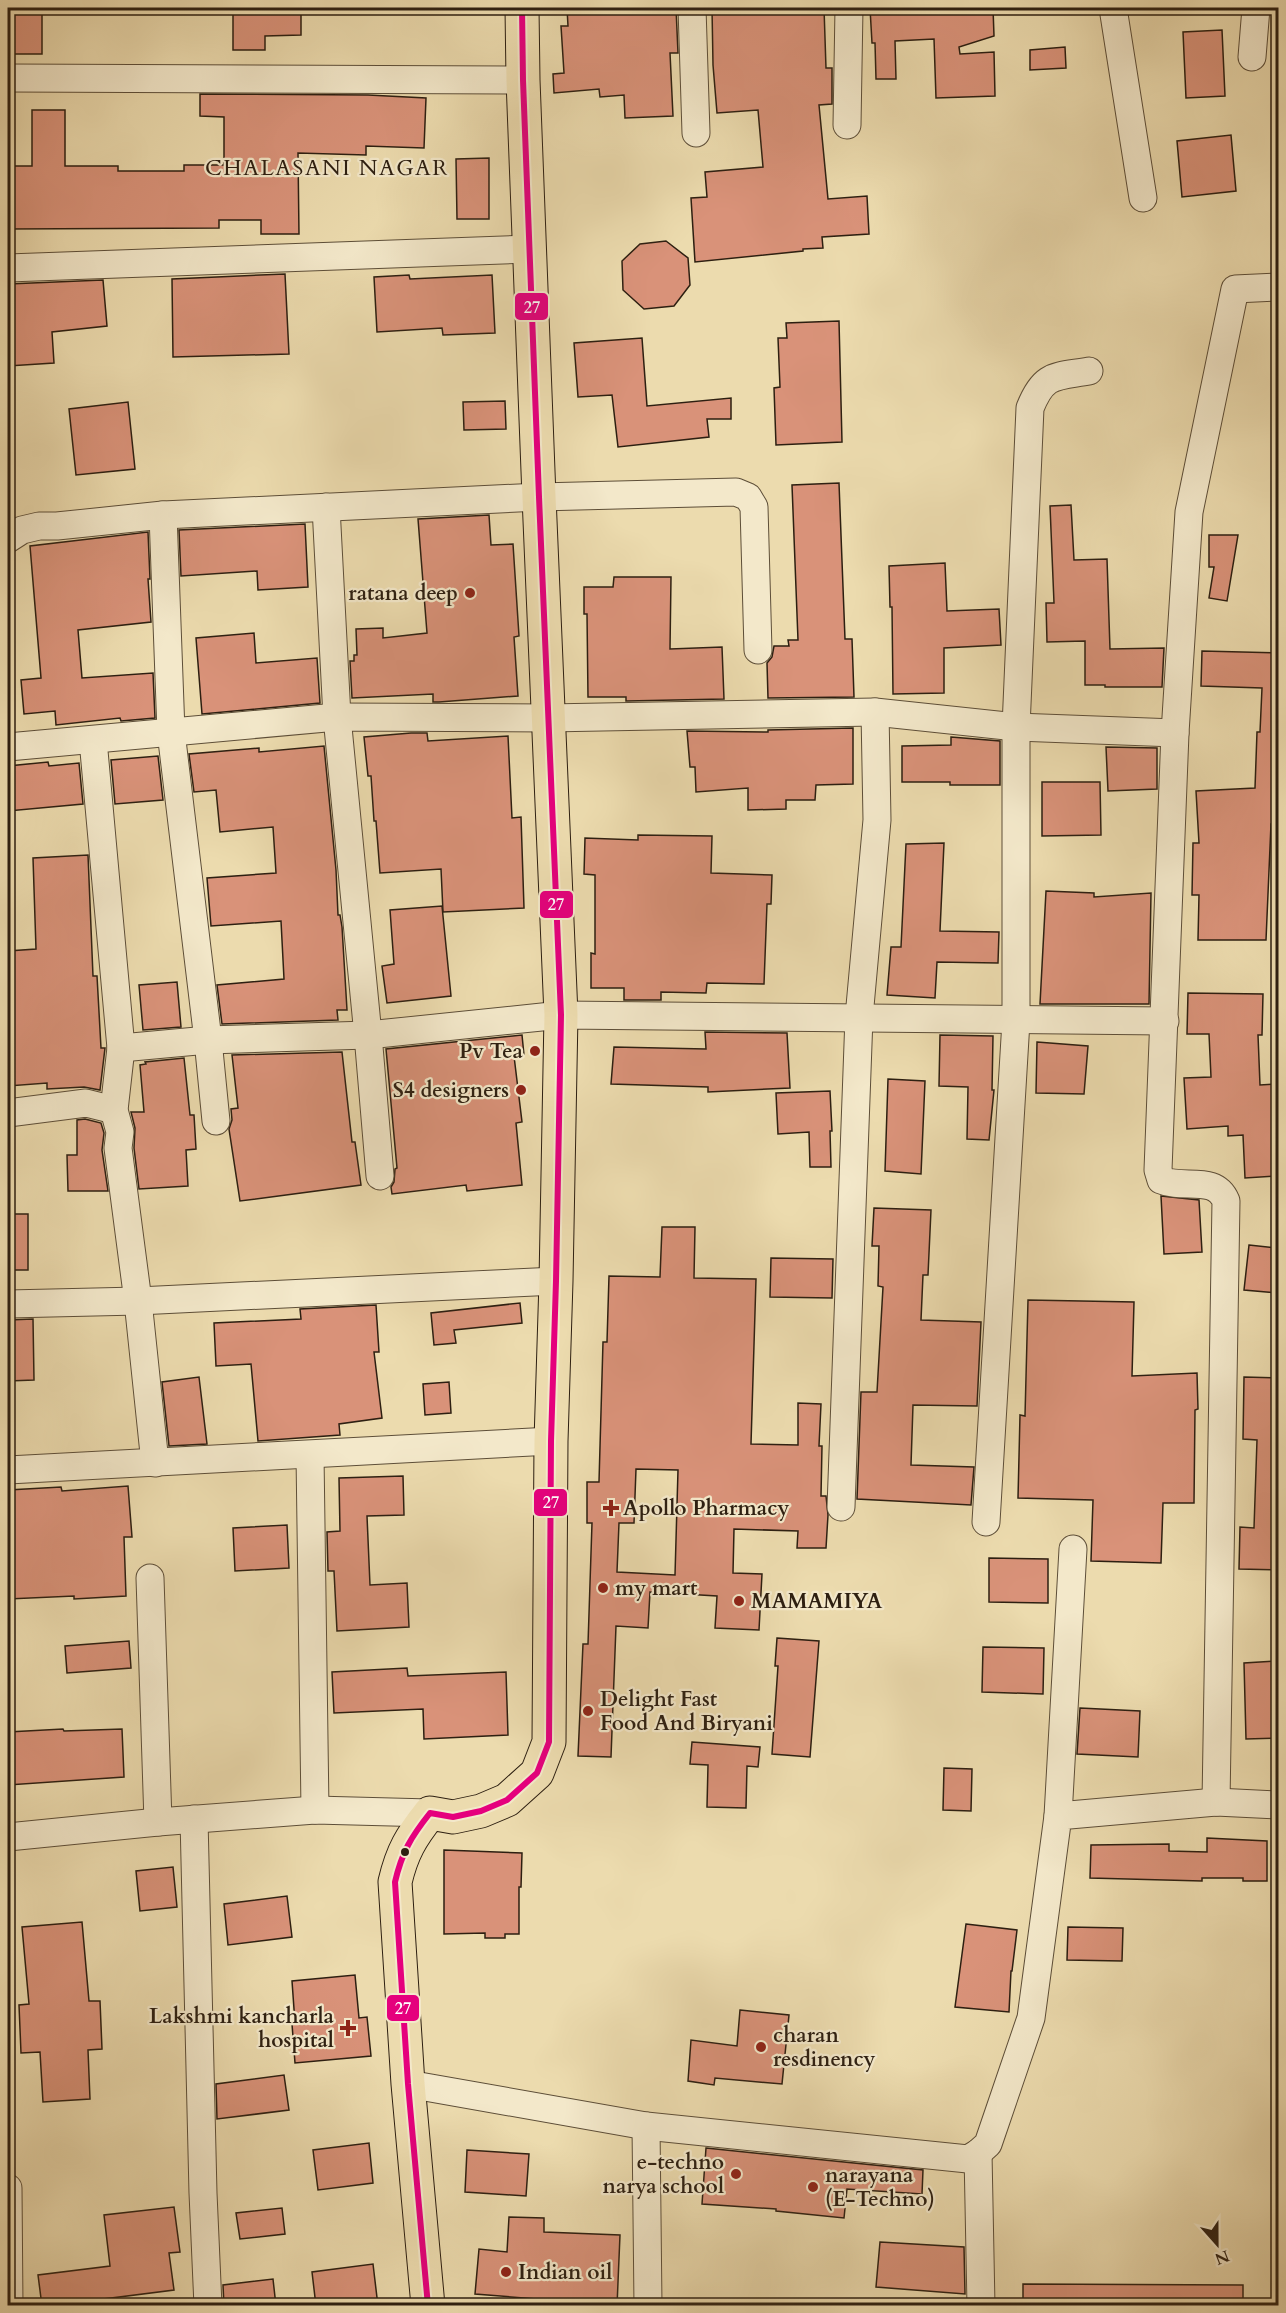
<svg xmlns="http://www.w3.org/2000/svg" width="1286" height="2313" viewBox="0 0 1286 2313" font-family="Cardo,serif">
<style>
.building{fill:#d99279;stroke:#2d1f11;stroke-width:1.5;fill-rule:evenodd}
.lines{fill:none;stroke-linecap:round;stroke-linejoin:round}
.minor-casing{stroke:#5d4e38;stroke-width:29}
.major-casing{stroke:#2d1f11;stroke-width:35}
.minor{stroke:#f3e8ca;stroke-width:27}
.major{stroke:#ecdbae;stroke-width:33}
.bus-1-casing{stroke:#f3e8ca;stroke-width:10}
.bus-1{stroke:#e5007d;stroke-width:6}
.poi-dot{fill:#8f2418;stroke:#f3e8ca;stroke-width:2}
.bus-dot{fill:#2d1f11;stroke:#f3e8ca;stroke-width:2}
.labels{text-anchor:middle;stroke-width:4.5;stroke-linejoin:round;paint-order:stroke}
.poi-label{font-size:21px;font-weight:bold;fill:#2d1f11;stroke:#f3e8ca;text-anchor:start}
.neighbourhood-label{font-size:22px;letter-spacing:1.5px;fill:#2d1f11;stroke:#f3e8ca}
.line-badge{stroke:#f3e8ca;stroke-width:2}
.badge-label{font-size:16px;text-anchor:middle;font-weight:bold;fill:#fff}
</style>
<rect width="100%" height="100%" fill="#ecdbae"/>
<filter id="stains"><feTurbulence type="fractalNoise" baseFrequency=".00333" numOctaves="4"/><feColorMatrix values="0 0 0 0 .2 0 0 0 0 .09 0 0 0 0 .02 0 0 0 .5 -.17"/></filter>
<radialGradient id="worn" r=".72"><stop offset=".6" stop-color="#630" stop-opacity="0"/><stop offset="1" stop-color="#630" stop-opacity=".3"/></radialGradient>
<!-- building -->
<g class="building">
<rect x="8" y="8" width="34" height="46"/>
<path d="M233,8h68v27l-36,1v14h-32z"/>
<path d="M567,8h109l2,45h-8l3,63 -48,2 -1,-23 -24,2 -1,-8 -45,4 -1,-19 11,-1 -3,-47h7z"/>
<path d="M712,8h112l2,60h6v36l-13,1 9,94 39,-3 2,38 -47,3 1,11 -20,1v2l-108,11 -4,-64 16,-1 -2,-25 58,-5 -5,-57 -41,3 -4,-48z"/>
<path d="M870,8h123l1,28 -35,11 1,7 34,-2 1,44 -59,2 -2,-59 -39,2 1,38h-20l-1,-36h-3z"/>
<path d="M1222,30l3,66 -39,2 -3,-66z"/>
<path d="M1065,47l1,21 -36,2v-20z"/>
<path d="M200,94l168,1 58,3 -2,50 -58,-2v9l-68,-2 1,81h-38v-14h-42v8l-211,1v-63h24v-56h33v56h53v5h66v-6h40v-48l-24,-1z"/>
<path d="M1231,135l5,56 -54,6 -5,-56z"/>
<path d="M489,158v61h-32l-1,-60z"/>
<path d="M666,241l22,17 2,27 -16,21 -30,3 -21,-19 -1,-29 18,-17z"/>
<path d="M285,274l4,80 -116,3 -1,-78z"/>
<path d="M409,275l1,4 82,-4 3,58 -52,2 -1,-7 -65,4 -3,-55z"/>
<path d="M103,280l4,46 -55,6 2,31 -46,3v-82z"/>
<path d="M839,321l3,121 -66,3 -2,-57 6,-1 -2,-49h9l-1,-15z"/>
<path d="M642,338l5,68 84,-8v21h-24l2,18 -91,10 -6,-52 -34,2 -4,-54z"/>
<path d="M505,401l1,28 -42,1 -1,-28z"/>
<path d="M128,402l7,67 -59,6 -7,-66z"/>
<path d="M839,483l6,156h7l2,58 -86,1 -1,-35 5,-6 2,-11h15l-1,-6h10l-6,-155z"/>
<path d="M1071,505l3,55 33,-1 3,90 54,-1 -2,39h-57v-2h-20v-44l-38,1 -1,-39h8l-4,-97z"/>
<path d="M489,515l2,30 22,-1 6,92 -5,1 4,59 -79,6h-6v-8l-81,4 -2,-37h4v-6h3l-1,-26 27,-1v10l44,-5 -9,-114z"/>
<path d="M305,524l3,63 -50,3 -1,-19 -76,5 -2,-46z"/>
<path d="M148,532l2,47h-2l3,43 -73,8 4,48 71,-5 2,45 -34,3 -1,-3 -64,7 -1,-14 -31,3 -3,-34 20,-2 -11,-132z"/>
<path d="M1209,535h29l-11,66 -18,-3 5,-31h-5z"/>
<path d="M945,563l2,48 52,-2 2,36 -57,3v45l-51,1 -1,-87h-2l-1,-41z"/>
<path d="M614,577h57l-1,72 52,-2 2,52 -98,2v-4h-38l-1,-83h-3v-27h29z"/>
<path d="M254,633l2,30 61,-5 3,45 -118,11 -6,-76z"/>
<path d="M1202,651l76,2v171h-7l-5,116h-68l1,-45h-7l1,-52h6l-3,-52 59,-3 2,-56h3l2,-44 -61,-2z"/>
<path d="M853,728v56l-37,1 -1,15h-29v9l-38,1v-22l-52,4 -1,-25h-5l-3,-36 81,1v-2z"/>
<path d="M411,733h16l1,8 80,-5 4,82 9,-1 3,91 -81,4 -2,-43 -61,4 -4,-52h-2l-3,-45h-3l-4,-39z"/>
<path d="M951,737l49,4v44h-50v-3h-48v-36l49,-1z"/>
<path d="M324,746l12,124 2,45h2l2,12 5,83h-10l1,10 -116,4 -5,-39 67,-6 -3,-58 -70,5 -4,-48 69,-5 -3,-46 -53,5 -4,-42 -22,2 -5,-38 70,-6v4z"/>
<path d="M1106,747l51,1v41l-49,2z"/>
<path d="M158,756l5,44 -48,4 -4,-44z"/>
<path d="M48,762l1,4 30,-3 4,41 -75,7v-45z"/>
<path d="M1042,782h58l1,53 -59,1z"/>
<path d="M638,835l74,1 -1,37 61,2 -1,29h-4l-3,80 -57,-1 -1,10 -45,-1v8h-37v-12h-33v-35l4,1v-79l-11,-1 1,-36 53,2z"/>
<path d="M944,843l-4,88 59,1 -1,31 -61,-1 -2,36 -48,-3 4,-48h10l5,-103z"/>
<path d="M88,855l5,121h4l4,72h4l-5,42 -16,-3 -37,2v-6l-39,3v-135l28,-2 -3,-91z"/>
<path d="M1046,891l48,2v4l57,-4 -2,111h-109z"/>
<path d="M442,906l9,90 -64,7 -5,-37 12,-2 -4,-54z"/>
<path d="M177,982l4,45 -38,3 -4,-45z"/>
<path d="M1188,993l75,1 -1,41h-4l2,50 18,-1v92l-33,2 -2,-43 -15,1v-10l-41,3 -3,-51 27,-1 -2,-43h-22z"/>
<path d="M705,1032l82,1 3,55 -82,4v-5l-97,-3 3,-37 92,2z"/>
<path d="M522,1035l2,20 -10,1 8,66 -6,1 6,62 -55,6 -1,-6 -74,9 -1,-7 3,-5 1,-13 2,-1 -11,-119z"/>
<path d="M940,1035l53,1 -1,54h2l-5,50 -22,-1 1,-52 -29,-1z"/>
<path d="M1037,1042l51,4 -4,48 -48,-1z"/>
<path d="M342,1052l10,90h3l6,43 -121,16 -11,-72 3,-9 -1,-11 7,-1 -6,-53z"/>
<path d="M184,1058l6,57h4l2,34 -10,1 2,36 -49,3 -5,-41 1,-20 -4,-16h13l-4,-47 6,-1 -1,-2z"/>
<path d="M888,1079l37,2 -4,93 -36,-3z"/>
<path d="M830,1091l2,40h-2l1,36h-21l-1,-35 -31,2 -2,-41z"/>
<path d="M85,1119l16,4 3,10 -2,17 6,41h-40l-1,-36h10v-35z"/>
<path d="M1161,1196l38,4 3,52 -38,2z"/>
<path d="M874,1208l57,2 -3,65h-5l-2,45 60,2 -4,84 -64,-1 -2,60 63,2 -3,38 -114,-6 4,-107h16l6,-105 -5,-1 1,-40h-7z"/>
<rect x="8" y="1214" width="20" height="56"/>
<path d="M662,1227h33l-1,51 62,1 -5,165 47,1v-42l23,1 -2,42h3l-1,50h5l2,19 -2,33h-29l1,-17 -64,-2 -1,44 29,1 -3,56 -44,-2 2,-32 -67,-4 -2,36 -32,-2 -5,131 -33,-1 5,-112h5l4,-121h-5v-41h12l4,-140h4l2,-66 51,1zM636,1469l42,1 -3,105 -58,-3 2,-49h15z"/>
<path d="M1249,1245l29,3v45l-34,-3z"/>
<path d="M771,1258l62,1 -1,39 -62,-1z"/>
<path d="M1028,1300l106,2 -2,74 65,-3 1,36 -3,1 -1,93h-31l-2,60 -70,-2 2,-61 -75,-2 2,-83 5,1z"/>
<path d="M520,1303l2,20 -68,7 2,13 -22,2 -3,-32z"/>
<path d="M376,1305l3,47h-5l8,66 -43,6 1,11 -82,6 -7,-77 -35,2 -2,-43 87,-4 -1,-10z"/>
<path d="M33,1319l1,61 -26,1v-61z"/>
<path d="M199,1377l8,67 -38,2 -7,-64z"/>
<path d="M1244,1377l34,1v192l-39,-1 1,-42 14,1 3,-88 -14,-1z"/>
<path d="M449,1382l2,31 -26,2 -2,-31z"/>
<path d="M403,1476l1,39 -37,1 3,69 37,-2 2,44 -72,4 -3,-60h-6l-1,-39 13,-1 -1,-53z"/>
<path d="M128,1486l4,51h-8l2,59 -52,3v-3l-66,3v-109l53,-3 1,4z"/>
<path d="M287,1525l2,43 -54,3 -2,-43z"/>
<path d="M989,1558l59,1v44l-59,-1z"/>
<path d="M777,1638l42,3 -9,116 -38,-3 6,-88h-3z"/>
<path d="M129,1641l2,27 -64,5 -2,-27z"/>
<path d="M983,1647l61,1 -1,46 -61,-2z"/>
<path d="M1275,1661l2,77 -31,1 -2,-76z"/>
<path d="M407,1668l1,8 98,-4 2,63 -84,4 -1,-30 -89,4 -2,-41z"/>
<path d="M1080,1708l60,3 -2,46 -61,-3z"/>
<path d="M63,1729l1,2 58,-2 2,48 -116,8v-53z"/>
<path d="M692,1742l68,5 -2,20 -11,-1 -1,42 -39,-1 1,-42 -18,-1z"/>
<path d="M944,1768l28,1 -1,42 -28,-1z"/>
<path d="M1207,1838l60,3v40h-24v-3h-41v3l-112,-3 1,-33 78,-1v7l38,1z"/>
<path d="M444,1850l78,3 -1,34h-2v47h-14v4h-20v-5l-41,1z"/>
<path d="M173,1867l4,40 -37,4 -4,-40z"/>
<path d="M287,1896l5,41 -64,8 -4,-41z"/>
<path d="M82,1922l7,79h11l2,48 -14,1 2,49 -47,3 -3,-50 -19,1 -2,-48 10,-1 -7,-77z"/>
<path d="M966,1924l51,6 -5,41h-1l-2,41 -54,-5z"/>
<path d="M1068,1927l55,1 -1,33 -55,-1z"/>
<path d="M355,1975l4,43 8,-1 4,39 -76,7 -3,-39 3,-1 -3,-42z"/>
<path d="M740,2010l49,5 -7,69 -67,-6 -1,7 -26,-4 3,-41 46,6z"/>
<path d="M284,2075l5,35 -72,9 -1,-35z"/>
<path d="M369,2143l4,40 -55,7 -5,-40z"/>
<path d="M706,2148l217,22 -1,24 -75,-5 -3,29 -68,-7v-2l-74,-5z"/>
<path d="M467,2150l62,4 -3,42 -61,-4z"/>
<path d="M174,2207l6,45 -11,1 5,37 -78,10 1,6h-55l-4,-31 72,-9 -6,-51z"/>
<path d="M282,2208l3,26 -45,5 -4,-26z"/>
<path d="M509,2217l35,1v14l76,3 -3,71h-56v-5l-86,-7 4,-45 28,3z"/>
<path d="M880,2242l84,5 1,47 -89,-7z"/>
<path d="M373,2264l5,42h-62l-4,-34z"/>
<path d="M273,2279l3,27h-52l-1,-21z"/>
<path d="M1023,2284l220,1v21h-220z"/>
</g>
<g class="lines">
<defs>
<g id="minor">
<path d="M692,8l4,125"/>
<path d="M1113,8l30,190"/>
<path d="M1252,57l4,-49"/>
<path d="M8,78l515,2"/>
<path d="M847,125l2,-117"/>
<path d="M8,268l522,-19"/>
<path d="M326,507l11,210 31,318 12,141"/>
<path d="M163,515l8,217 37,308 8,81"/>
<path d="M8,539l14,-9 17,-4h18l106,-11 376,-18 197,-5 12,5 6,10 4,143"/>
<path d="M1175,733l14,-221 46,-223 43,-2"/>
<path d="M93,740l28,308"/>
<path d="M8,747l329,-30 211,1 327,-6 141,15 159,6 -17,437 3,10c23,10 54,-6 65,21l-10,601"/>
<path d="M8,1113l78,-10 28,7"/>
<path d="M8,1304l130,-3 418,-20"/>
<path d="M310,1455l5,355"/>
<path d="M155,1463l-17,-162 -20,-153 2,-16 -6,-22 7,-62 87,-8 160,-5 193,-20 604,6"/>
<path d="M8,1470l543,-29"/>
<path d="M841,1507l18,-490 18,-197 -2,-108"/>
<path d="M986,1522l30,-501v-294l14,-319c14,-35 25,-31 59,-37"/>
<path d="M150,1578l8,244"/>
<path d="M1058,1816l15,-267"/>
<path d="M194,1819l9,374 5,113"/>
<path d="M8,1837l150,-15 157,-12 115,3"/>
<path d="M408,2084l238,42 322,33 10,-6 10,-9 43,-126 27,-202 158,-14 62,3"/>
<path d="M646,2126l2,180"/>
<path d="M978,2153l3,153"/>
<path d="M8,2188l1,118"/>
</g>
<path id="major" d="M428,2306l-20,-222 -13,-202c7,-30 16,-45 35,-69l23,4 28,-6 26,-11 30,-27 12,-31 2,-301 5,-160 5,-266 -22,-518 -16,-417 -1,-72"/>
</defs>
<!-- minor casing -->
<use href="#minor" class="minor-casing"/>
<!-- major casing -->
<use href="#major" class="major-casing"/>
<!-- minor -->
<use href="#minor" class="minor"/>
<!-- major -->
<use href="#major" class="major"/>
<defs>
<path id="bus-1" d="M428,2306l-20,-222 -13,-202c7,-30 16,-45 35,-69l23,4 28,-6 26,-11 30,-27 12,-31 2,-301 5,-160 5,-266 -22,-518 -16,-417 -1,-72"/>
</defs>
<!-- bus-1 casing -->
<use href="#bus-1" class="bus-1-casing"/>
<!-- bus-1 -->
<use href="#bus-1" class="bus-1"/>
</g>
<!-- markers -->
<g class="poi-dot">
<circle cx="470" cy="593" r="6"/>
<circle cx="535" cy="1051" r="6"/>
<circle cx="521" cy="1090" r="6"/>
<path d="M608 1499h6v6h6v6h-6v6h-6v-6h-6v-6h6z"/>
<circle cx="603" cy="1588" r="6"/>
<circle cx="739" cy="1601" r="6"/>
<circle cx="588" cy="1711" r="6"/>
<path d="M345 2019h6v6h6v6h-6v6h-6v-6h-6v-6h6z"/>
<circle cx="761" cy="2047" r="6"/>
<circle cx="736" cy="2174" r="6"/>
<circle cx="813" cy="2187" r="6"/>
<circle cx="506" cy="2272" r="6"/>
</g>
<circle class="bus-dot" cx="405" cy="1852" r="5"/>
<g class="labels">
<!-- poi labels -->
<g class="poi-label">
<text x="458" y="600" text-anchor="end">ratana deep</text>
<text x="523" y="1058" text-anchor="end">Pv Tea</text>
<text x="509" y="1097" text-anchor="end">S4 designers</text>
<text x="623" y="1515">Apollo Pharmacy</text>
<text x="615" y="1595">my mart</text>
<text x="751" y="1608">MAMAMIYA</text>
<text x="600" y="1706">Delight Fast<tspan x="600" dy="24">Food And Biryani</tspan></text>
<text x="334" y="2023" text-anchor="end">Lakshmi kancharla<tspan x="334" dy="24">hospital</tspan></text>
<text x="773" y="2042">charan<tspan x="773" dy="24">resdinency</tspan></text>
<text x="724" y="2169" text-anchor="end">e-techno<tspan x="724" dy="24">narya school</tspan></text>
<text x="825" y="2182">narayana<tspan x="825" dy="24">(E-Techno)</tspan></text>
<text x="518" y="2279">Indian oil</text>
</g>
<!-- neighbourhood labels -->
<g class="neighbourhood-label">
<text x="327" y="175">CHALASANI NAGAR</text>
</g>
</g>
<g class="line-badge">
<rect x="514" y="292" width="35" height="29" rx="6" fill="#e5007d"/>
<rect x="539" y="890" width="35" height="29" rx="6" fill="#e5007d"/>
<rect x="533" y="1488" width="35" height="29" rx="6" fill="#e5007d"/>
<rect x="386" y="1994" width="34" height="28" rx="6" fill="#e5007d"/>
</g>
<g class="badge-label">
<text x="532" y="313">27</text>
<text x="556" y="910">27</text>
<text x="551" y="1508">27</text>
<text x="403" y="2014">27</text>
</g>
<!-- margin -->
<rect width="1286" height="2313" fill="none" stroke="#ecdbae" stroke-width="30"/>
<rect x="9" y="9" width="1268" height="2295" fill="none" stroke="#2d1f11" stroke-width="3"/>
<rect x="15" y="15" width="1256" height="2283" fill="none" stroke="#2d1f11" stroke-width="1.5"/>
<!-- north arrow -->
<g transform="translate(1217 2244) rotate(159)" stroke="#f3e8ca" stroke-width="4.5" paint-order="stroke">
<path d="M0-4.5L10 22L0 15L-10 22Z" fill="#2d1f11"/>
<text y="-9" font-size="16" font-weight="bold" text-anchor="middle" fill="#2d1f11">N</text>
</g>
<rect width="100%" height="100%" filter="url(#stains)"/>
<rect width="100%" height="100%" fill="url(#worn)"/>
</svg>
